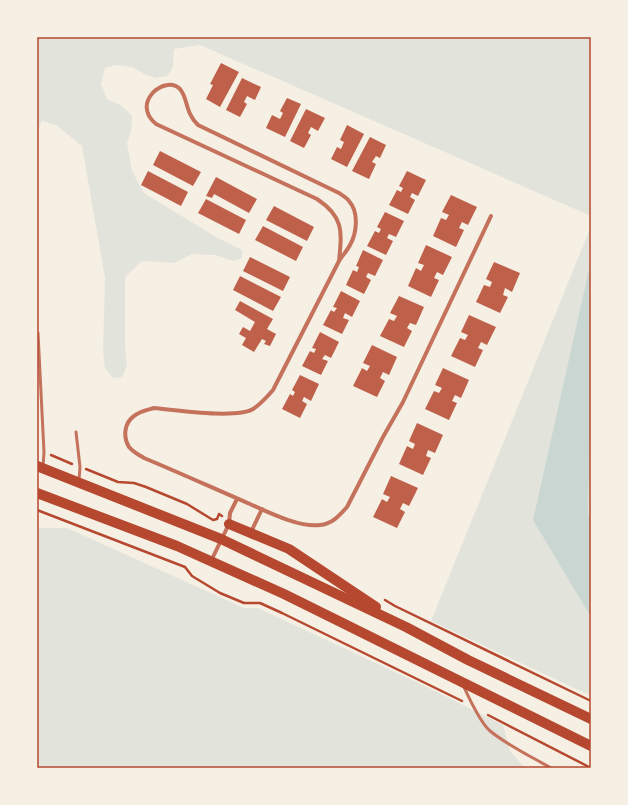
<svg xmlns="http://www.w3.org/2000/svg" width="628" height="805" viewBox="0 0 628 805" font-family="Jost,sans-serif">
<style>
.green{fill:#e2e4dc}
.water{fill:#c9d6d2}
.building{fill:#bf614a}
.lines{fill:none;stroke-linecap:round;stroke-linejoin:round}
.path{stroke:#b5482f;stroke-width:2.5}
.service{stroke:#c5725c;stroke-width:3}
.minor{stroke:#c5725c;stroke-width:4}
.primary{stroke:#b5482f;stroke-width:10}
.neatline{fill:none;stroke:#b5482f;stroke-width:1.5}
</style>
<rect width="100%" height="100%" fill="#f6efe4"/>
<!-- green -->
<g class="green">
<path d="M37,37h554v179l-391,-171 -26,4 -1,18 -6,9 -11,2 -12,-4 -12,-7 -16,-2 -11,3 -4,16 6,15 15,7 10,10 -1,16 -4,11 5,28 12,22 72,44 26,13v8l-8,3 -19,-6 -23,-1 -17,9 -33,-2 -17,16v68l2,21 -5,11 -9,1 -8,-10 -2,-17 2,-73 -23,-132 -26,-21 -14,-4 -5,11z"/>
<path d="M591,226v34l-58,260 56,94 2,1v81l-160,-75z"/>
<path d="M591,393v124l-3,-3z"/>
<path d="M37,528h30l177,80h14l169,79 76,38 7,26 15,17h-488z"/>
</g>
<!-- water -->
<path class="water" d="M591,260v133l-3,121 3,3v98l-2,-1 -56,-94z"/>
<!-- building -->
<g class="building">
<path d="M221,63l18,9 -19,35 -14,-8 7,-14 -3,-1z"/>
<path d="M242,78l19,9 -6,13 -8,-4 -3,6 3,2 -7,13 -14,-7z"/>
<path d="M287,98l14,6 -16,33 -19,-9 6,-13 8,4 3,-6 -3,-2z"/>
<path d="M306,109l19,9 -7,13 -7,-4 -3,6 3,2 -7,13 -14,-7z"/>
<path d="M347,125l17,9 -17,33 -16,-8 6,-12 4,2 3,-7 -4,-2z"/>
<path d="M370,137l16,8 -6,13 -4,-2 -4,6 4,2 -7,15 -17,-8z"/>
<path d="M160,151l41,21 -8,14 -40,-21z"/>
<path d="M148,171l40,21 -7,14 -40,-21z"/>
<path d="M407,171l19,9 -8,16 -6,-3 -2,4 5,3 -7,14 -19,-9 8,-15 4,2 2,-4 -4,-2z"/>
<path d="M216,177l41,22 -8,14 -35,-19 -2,4 -6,-2z"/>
<path d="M451,195l26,12 -9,18 -6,-3 -3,6 5,2 -8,17 -23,-11 8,-18 5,2 3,-5 -7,-3z"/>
<path d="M206,199l40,21 -7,14 -41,-21z"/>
<path d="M274,206l40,21 -7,14 -41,-21z"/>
<path d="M385,212l19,9 -8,16 -7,-3 -2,4 6,3 -7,14 -19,-9 8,-15 4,2 2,-4 -4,-2z"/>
<path d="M263,226l40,21 -7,14 -41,-21z"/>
<path d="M426,245l26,12 -9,18 -6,-3 -3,6 5,2 -8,17 -23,-11 8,-18 5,3 3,-6 -6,-2z"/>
<path d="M363,250l20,10 -8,16 -7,-3 -2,4 5,3 -7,14 -18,-9 7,-15 4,2 2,-5 -3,-1z"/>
<path d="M250,257l40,20 -7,14 -40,-20z"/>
<path d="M494,262l26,11 -8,19 -7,-4 -2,7 5,2 -8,16 -24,-11 8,-17 6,2 2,-5 -6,-3z"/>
<path d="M240,276l41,21 -8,14 -40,-21z"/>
<path d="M341,291l19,10 -8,16 -7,-4 -2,5 6,2 -7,14 -19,-9 8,-15 3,2 3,-4 -4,-1z"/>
<path d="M399,296l25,11 -8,18 -6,-2 -3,5 5,3 -8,16 -24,-11 9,-17 5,2 3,-5 -7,-3z"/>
<path d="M240,301l33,18 -6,10 9,5 -6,12 -6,-2 2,-3 -4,-2 -8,13 -12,-7 4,-7 -7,-4 4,-7 7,4 5,-9 -20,-12z"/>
<path d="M469,315l27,12 -9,18 -6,-3 -3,6 5,2 -8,17 -24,-11 9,-18 5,2 3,-5 -7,-3z"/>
<path d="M320,332l19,10 -8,16 -6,-3 -3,4 6,2 -7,14 -19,-9 8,-15 4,2 2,-4 -4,-1z"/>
<path d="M372,345l25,12 -8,18 -6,-3 -3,6 5,3 -8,16 -24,-11 9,-18 5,3 3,-5 -7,-3z"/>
<path d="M443,368l26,12 -8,18 -6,-3 -3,6 5,2 -8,17 -24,-11 9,-18 5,2 3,-5 -7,-3z"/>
<path d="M300,375l19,9 -8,17 -7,-4 -2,4 5,3 -7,14 -18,-9 8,-15 3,2 2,-4 -3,-2z"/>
<path d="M417,423l26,12 -8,18 -7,-3 -2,6 5,2 -8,17 -24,-11 8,-18 6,3 2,-5 -6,-3z"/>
<path d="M391,476l27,12 -9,18 -6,-3 -3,6 5,3 -8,16 -24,-11 9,-18 5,3 3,-5 -7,-3z"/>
</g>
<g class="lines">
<!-- path -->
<g class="path">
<path d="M51,455l21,9"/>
<path d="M86,469l32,13 16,1 12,4 41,17 26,16 4,-1 2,-5 3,2"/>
<path d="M37,510l148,57 7,9 28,17 24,10h16l22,10 180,88"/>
<path d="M385,600l10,6 196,95"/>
<path d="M488,715l103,53"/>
</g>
<!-- service -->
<g class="service">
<path d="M38,333l6,119 -1,15"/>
<path d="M76,432l4,35 -1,13"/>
<path d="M464,687c6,13 15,33 25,43 16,14 43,27 62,38"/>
</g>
<!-- minor -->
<g class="minor">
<path d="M339,261c3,-30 5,-44 -22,-62l-161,-75c-26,-21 9,-50 24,-35 8,9 5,24 18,36l141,68c3,2 8,5 10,8 10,11 8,32 1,44 -3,6 -8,11 -11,16l-66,129c-6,7 -12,14 -20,19 -17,10 -77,1 -99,-1 -7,2 -14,3 -20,8 -10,7 -11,21 -5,31 4,5 10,8 15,11 36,15 71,31 106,46 18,8 50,24 70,21 12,-1 19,-9 27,-18l36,-70 20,-35 88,-186"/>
<path d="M251,532l11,-23"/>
<path d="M211,561l18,-37 1,-11 7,-14"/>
</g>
<!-- primary -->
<g class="primary">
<path d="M37,466l184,73 185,88 62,33 123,59"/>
<path d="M37,493l140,53 107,48 307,152"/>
<path d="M229,524l60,25 87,58"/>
</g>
</g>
<!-- border -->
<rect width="628" height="805" fill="none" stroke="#f6efe4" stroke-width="76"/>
<rect x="38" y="38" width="552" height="729" class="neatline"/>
</svg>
